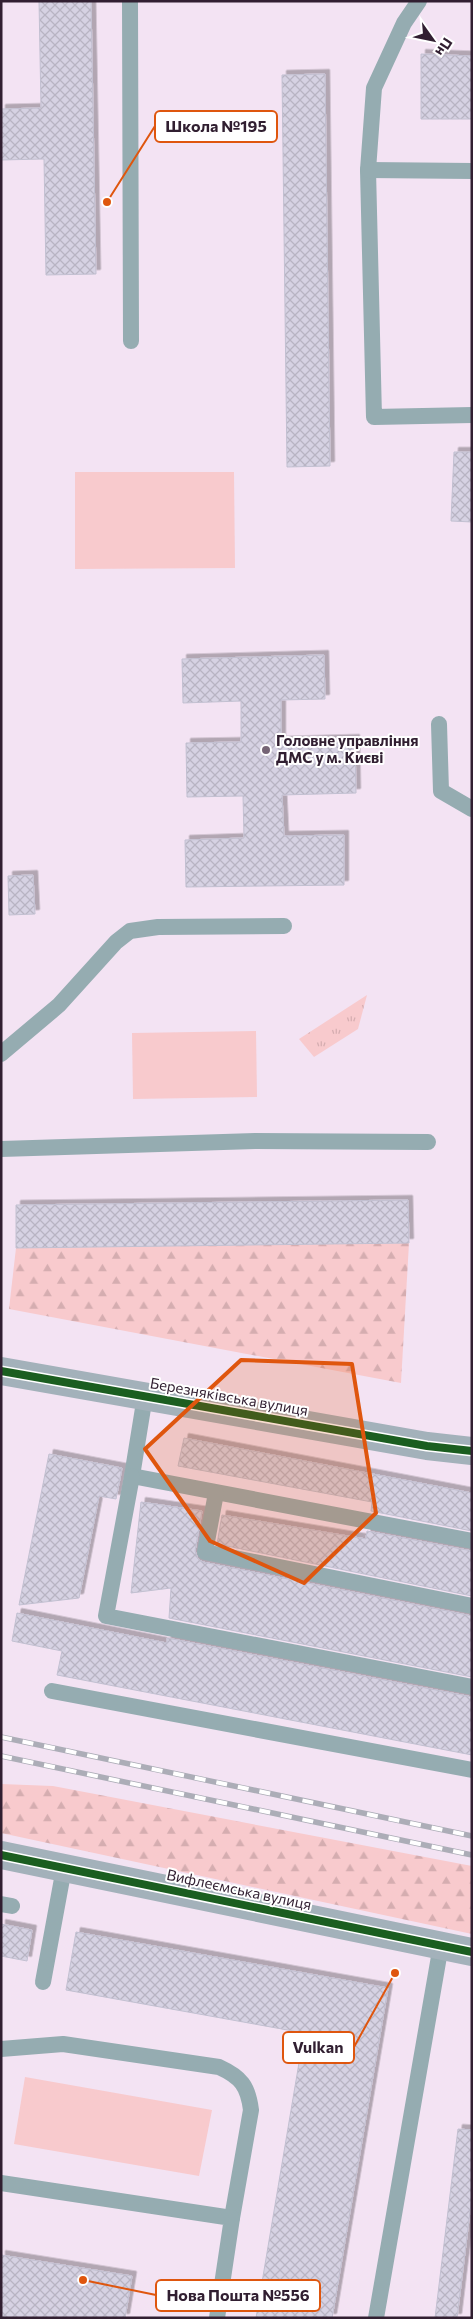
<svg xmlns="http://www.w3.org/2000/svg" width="473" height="2319" viewBox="0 0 473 2319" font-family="Commissioner,sans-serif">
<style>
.green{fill:#f8cacd}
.forest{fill:url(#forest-firs)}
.park{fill:url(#park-tufts)}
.building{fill:url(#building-cross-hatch);stroke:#c2c0d1;filter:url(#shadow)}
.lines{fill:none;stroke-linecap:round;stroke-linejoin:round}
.lane{stroke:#95acb1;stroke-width:16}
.secondary{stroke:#a3b1ba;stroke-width:28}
.rail-casing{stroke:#acadb7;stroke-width:5.5}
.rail{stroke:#fff;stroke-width:4;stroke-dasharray:11;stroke-linecap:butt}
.cycleway-casing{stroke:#fff;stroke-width:11}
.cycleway{stroke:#1b5e20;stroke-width:8}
.marked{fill:#df560e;fill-opacity:0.2;stroke:#df560e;stroke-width:4;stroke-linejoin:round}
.poi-dot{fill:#756475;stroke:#fff;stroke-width:2}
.labels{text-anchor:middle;stroke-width:4;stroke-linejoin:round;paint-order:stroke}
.poi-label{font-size:15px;font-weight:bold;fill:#311f31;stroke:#fff;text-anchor:start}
.street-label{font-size:15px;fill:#311f31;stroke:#fff}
.leader{fill:none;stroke:#df560e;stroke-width:2}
.callout-dot{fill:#df560e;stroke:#fff;stroke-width:2}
.callout{fill:#fff;stroke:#df560e;stroke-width:2}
.callout-label{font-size:16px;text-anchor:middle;font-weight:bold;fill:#311f31}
</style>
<defs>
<pattern id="forest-firs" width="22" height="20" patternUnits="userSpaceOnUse" patternTransform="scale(1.25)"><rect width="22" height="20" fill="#f8cacd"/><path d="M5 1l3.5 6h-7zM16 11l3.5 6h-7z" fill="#d5adb0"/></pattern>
<pattern id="park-tufts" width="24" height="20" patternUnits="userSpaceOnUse" patternTransform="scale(1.25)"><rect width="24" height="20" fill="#f8cacd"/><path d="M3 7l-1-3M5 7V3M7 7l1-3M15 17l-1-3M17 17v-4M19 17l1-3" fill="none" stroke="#d5adb0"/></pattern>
<pattern id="building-cross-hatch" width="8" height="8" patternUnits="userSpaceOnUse" patternTransform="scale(1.25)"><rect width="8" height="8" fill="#d6d2e3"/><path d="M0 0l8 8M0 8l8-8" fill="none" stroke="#b8b4c3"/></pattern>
<filter id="shadow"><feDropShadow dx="4.5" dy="-4.5" stdDeviation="0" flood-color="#0004"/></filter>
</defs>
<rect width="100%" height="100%" fill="#f3e3f3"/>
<!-- green -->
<g class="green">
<path d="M75,472h159l1,96 -160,1z"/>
<path d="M256,1031l1,66 -124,2 -1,-66z"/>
<path d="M25,2077l187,33 -13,66 -185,-32z"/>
</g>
<!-- forest -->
<g class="forest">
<path d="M409,1243l-8,140 -392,-74 7,-61z"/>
<path d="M1,1784l52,2 419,80v68l-471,-101z"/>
</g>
<!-- park -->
<path class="park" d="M367,995l-9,34 -44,28 -15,-18z"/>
<!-- building -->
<g class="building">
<path d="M39,1h52l5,273 -50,1 -2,-116 -43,1v-51l40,-1z"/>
<path d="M421,54l51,2v63h-51z"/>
<path d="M325,74l5,392 -43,1 -5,-392z"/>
<path d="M454,452h18v70l-21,-1z"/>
<path d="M324,655l1,44 -44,1v41l74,-2 1,54 -74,2 2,41 60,-1v50l-158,2 -1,-47 59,-2 -1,-42 -56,1 -1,-54 55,-1v-41l-58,2 -1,-44z"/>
<path d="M33,875l2,39 -26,1 -1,-39z"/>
<path d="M408,1200l1,43 -393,5v-43z"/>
<path d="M184,1438l288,55v38l-101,-20 1,-9 -194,-36z"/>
<path d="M49,1454l73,14 -6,31 -17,-3 -20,102 -60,7z"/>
<path d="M141,1502l61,9 -7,40 3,8 5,3 269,54v61l-303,-59 2,-30 -40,5z"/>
<path d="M222,1515l144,24 1,-8 105,20v45l-255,-52z"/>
<path d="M17,1613l150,30v-5l305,59v58l-415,-80 5,-24 -50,-10z"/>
<path d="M1,1924l31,6 -5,31 -26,-5z"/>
<path d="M76,1932l312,56 -56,330h-76l48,-285 -238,-43z"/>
<path d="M458,2129l14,1v65l-15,123h-22z"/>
<path d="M1,2255l131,21 -7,42h-124z"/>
</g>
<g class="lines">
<!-- lane -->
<g class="lane">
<path d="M130,1l1,340"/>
<path d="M419,1l-15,22 -30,65 -6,82 6,247 98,-2"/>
<path d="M368,170l104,1"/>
<path d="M439,724l2,67 31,18"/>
<path d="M1,1054l58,-49 57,-63 14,-11 28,-4 126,-1"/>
<path d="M1,1149l254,-8 173,1"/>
<path d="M145,1396l-13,80 340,65"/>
<path d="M132,1476l-26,140 366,71"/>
<path d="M216,1493l-11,59 267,54"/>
<path d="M52,1691l420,79"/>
<path d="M1,1904l11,2"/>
<path d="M43,1982l21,-114"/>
<path d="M1,2049l62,-5 156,23c22,10 29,19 32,43l-19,108"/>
<path d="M1,2183l231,35 -15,100"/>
<path d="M376,2318l65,-373"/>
</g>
<!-- secondary -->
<g class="secondary">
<path d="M1,1371l426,75 45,5"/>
<path d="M1,1855l471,97"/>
</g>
<defs>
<g id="rail">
<path d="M1,1737l471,99"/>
<path d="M1,1756l471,99"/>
</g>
</defs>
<!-- rail casing -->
<use href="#rail" class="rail-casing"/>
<!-- rail -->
<use href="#rail" class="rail"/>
<defs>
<g id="cycleway">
<path d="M1,1371l426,75 45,5"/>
<path d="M1,1855l471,97"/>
</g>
</defs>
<!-- cycleway casing -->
<use href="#cycleway" class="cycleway-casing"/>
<!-- cycleway -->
<use href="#cycleway" class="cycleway"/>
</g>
<!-- marked area -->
<path class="marked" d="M241,1360l111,4 24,149 -72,70 -94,-42 -65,-92z"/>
<!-- markers -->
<circle class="poi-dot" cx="266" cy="750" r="5"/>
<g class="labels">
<!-- poi labels -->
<g class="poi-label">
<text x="276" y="746">Головне управління<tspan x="276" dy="17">ДМС у м. Києві</tspan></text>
</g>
<!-- street labels -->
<g class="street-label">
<text transform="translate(229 1397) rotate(10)" y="5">Березняківська вулиця</text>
<text transform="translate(239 1890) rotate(12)" y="5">Вифлеємська вулиця</text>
</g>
</g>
<!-- callouts -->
<path class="leader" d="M107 202L155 126M395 1973L354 2047M83 2280L156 2295"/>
<g class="callout-dot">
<circle cx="107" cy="202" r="5"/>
<circle cx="395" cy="1973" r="5"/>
<circle cx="83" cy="2280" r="5"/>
</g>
<g class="callout">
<rect x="155" y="111" width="122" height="31" rx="5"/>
<rect x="283" y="2032" width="71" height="31" rx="5"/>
<rect x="156" y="2280" width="164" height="31" rx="5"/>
</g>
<g class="callout-label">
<text x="216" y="132">Школа №195</text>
<text x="318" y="2053">Vulkan</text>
<text x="238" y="2301">Нова Пошта №556</text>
</g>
<!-- border -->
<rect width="473" height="2319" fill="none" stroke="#311f31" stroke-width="5"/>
<!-- north arrow -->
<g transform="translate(433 40) rotate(123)" stroke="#ffffff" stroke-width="4" paint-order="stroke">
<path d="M0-4L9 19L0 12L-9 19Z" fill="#311f31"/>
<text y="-8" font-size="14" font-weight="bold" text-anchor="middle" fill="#311f31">Пн</text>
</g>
</svg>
